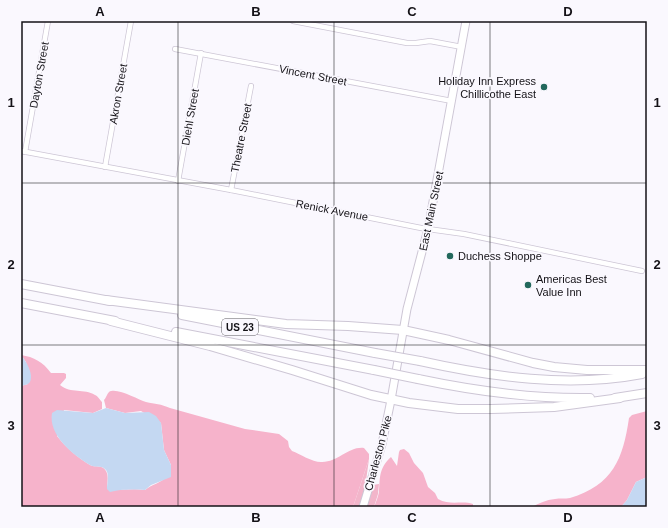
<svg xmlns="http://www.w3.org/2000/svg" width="668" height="528" viewBox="0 0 668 528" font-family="Helvetica,sans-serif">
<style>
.green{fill:#f2b5ca}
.forest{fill:#f6b3cb}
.water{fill:#c4d8f2}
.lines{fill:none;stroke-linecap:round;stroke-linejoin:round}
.street-casing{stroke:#cdc6d5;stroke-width:6}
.secondary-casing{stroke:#cdc6d5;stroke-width:9}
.primary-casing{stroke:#cdc6d5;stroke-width:9}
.highway-casing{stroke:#cdc6d5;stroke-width:10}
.street{stroke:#fff;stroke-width:4.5}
.secondary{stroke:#fff;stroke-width:7}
.primary{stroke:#fff;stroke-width:7}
.highway{stroke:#fff;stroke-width:8}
.highway-bridge-casing{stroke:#cdc6d5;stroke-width:10;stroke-linecap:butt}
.highway-bridge{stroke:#fff;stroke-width:8}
.grid{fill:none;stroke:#141217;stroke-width:1;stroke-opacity:0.55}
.poi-dot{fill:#22685c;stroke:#faf8fe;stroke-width:1.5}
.labels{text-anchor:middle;stroke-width:3.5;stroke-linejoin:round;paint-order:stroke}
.shield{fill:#faf8fe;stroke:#59575c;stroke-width:1}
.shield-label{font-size:10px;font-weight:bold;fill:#141217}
.street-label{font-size:11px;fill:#141217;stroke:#faf8fe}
.poi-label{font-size:11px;fill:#141217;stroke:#faf8fe;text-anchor:start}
.neatline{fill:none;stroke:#141217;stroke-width:1.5}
.grid-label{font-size:13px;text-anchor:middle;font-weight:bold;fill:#141217}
</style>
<rect width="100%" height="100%" fill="#faf8fe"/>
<!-- green -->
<path class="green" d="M369,459l-3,22 6,4 7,-1 -1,10 -4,13h-21z"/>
<!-- forest -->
<g class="forest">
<path d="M21,355c13,2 22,7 30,18h13l2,1v4l-6,7c11,9 24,3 35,10 3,1 5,5 7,7v7l-9,4 -29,-3 -7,26c9,12 20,21 33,29 5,3 12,-1 16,6 3,5 1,13 1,18 13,2 25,-1 38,1 6,-5 17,-8 20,-12 3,-4 4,-9 6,-13l-7,-15 -3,-27 -20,-12 -16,2 -19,-5 -2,-8c2,-2 3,-6 5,-8 8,-5 29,8 37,10 9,2 15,2 24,6l75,21 34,5 9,7 1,6 3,4c8,3 20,11 29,11 16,1 28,-16 43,-14l5,6v5l-16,48h-332v-121l7,-2 -2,-22z"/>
<path d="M647,411v66l-11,5 -9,18 -6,7h-89c7,-4 14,-7 23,-8 5,-1 10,0 15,-1 43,-13 53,-39 59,-80l3,-3z"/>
<path d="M404,449l5,4 5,10 9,10 5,14 7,6 3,6c13,7 24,1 35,5v3h-99c2,-5 4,-10 5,-15 1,-15 0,-24 12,-35l6,9 2,-14 1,-2z"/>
</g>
<!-- water -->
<g class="water">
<path d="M21,355c5,6 13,19 9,27 -2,3 -6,3 -9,4z"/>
<path d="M106,408l19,5 24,-1 7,4 5,7 3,27 7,15v12l-20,8 -6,5c-10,-1 -26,-1 -35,2l-3,-3c0,-6 3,-16 -2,-20 -4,-4 -11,-1 -15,-4 -17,-10 -42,-30 -38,-52l5,-3 36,3z"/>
<path d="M647,477v30h-26l6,-7 9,-18z"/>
</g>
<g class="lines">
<defs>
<g id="street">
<path d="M293,21l114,22h9l14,-2 32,6"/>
<path d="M175,49l277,52"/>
<path d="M21,151l210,39 190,38 43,6 178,37"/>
<path d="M25,152l23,-131"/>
<path d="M105,167l26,-146"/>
<path d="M178,181l23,-128"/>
<path d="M231,190l20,-104"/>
</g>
<path id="secondary" d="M363,507l19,-63 9,-44"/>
<path id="primary" d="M391,400l16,-91 21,-80 38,-208"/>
<g id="highway">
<path d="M21,284l89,17"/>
<path d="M106,300l180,24 62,2 55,4 46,10 84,23 21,4 33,3h60"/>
<path d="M21,303l94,18"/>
<path d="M182,315l193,38"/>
<path d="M111,321l99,25 82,24 79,25 38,8 49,6h33l63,-2 66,-9"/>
<path d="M176,332l198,38"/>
<path d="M420,361c72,16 149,27 222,13"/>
<path d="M418,379c57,12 114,20 172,19"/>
<path d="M615,398l32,-5"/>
</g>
</defs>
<!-- street casing -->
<use href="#street" class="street-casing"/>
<!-- secondary casing -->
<use href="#secondary" class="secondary-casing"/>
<!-- primary casing -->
<use href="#primary" class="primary-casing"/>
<!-- highway casing -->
<use href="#highway" class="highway-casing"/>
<!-- street -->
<use href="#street" class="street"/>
<!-- secondary -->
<use href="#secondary" class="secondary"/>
<!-- primary -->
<use href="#primary" class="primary"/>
<!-- highway -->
<use href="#highway" class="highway"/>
<defs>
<g id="highway-bridge">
<path d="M375,353l45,8"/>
<path d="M374,370l44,9"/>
</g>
</defs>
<!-- highway-bridge casing -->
<use href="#highway-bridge" class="highway-bridge-casing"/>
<!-- highway-bridge -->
<use href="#highway-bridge" class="highway-bridge"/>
</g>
<!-- grid -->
<path class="grid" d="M178,21v486M334,21v486M490,21v486M21,183h626M21,345h626"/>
<!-- markers -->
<g class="poi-dot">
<circle cx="544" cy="87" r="4"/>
<circle cx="450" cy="256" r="4"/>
<circle cx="528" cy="285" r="4"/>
</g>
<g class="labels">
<!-- shield labels -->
<rect class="shield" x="222" y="319" width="36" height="16" rx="3"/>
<g class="shield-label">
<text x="240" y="331">US 23</text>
</g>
<!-- street labels -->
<g class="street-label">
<text transform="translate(39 75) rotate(-80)" y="4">Dayton Street</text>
<text transform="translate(313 75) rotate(11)" y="4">Vincent Street</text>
<text transform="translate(118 94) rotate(-80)" y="4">Akron Street</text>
<text transform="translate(190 117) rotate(-80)" y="4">Diehl Street</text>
<text transform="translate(241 138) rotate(-79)" y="4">Theatre Street</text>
<text transform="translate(332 210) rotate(11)" y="4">Renick Avenue</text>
<text transform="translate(431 211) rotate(-78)" y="4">East Main Street</text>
<text transform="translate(378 453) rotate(-75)" y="4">Charleston Pike</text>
</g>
<!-- poi labels -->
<g class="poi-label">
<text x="536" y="85" text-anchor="end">Holiday Inn Express<tspan x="536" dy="13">Chillicothe East</tspan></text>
<text x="458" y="260">Duchess Shoppe</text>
<text x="536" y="283">Americas Best<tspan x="536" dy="13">Value Inn</tspan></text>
</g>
</g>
<!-- border -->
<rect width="668" height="528" fill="none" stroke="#faf8fe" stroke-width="44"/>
<rect x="22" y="22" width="624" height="484" class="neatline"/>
<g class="grid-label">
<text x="100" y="16">A</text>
<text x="256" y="16">B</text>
<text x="412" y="16">C</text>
<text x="568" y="16">D</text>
<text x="11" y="107">1</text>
<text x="657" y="107">1</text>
<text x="11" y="269">2</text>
<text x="657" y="269">2</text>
<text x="11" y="430">3</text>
<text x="657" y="430">3</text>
<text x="100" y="522">A</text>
<text x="256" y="522">B</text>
<text x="412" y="522">C</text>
<text x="568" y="522">D</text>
</g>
</svg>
